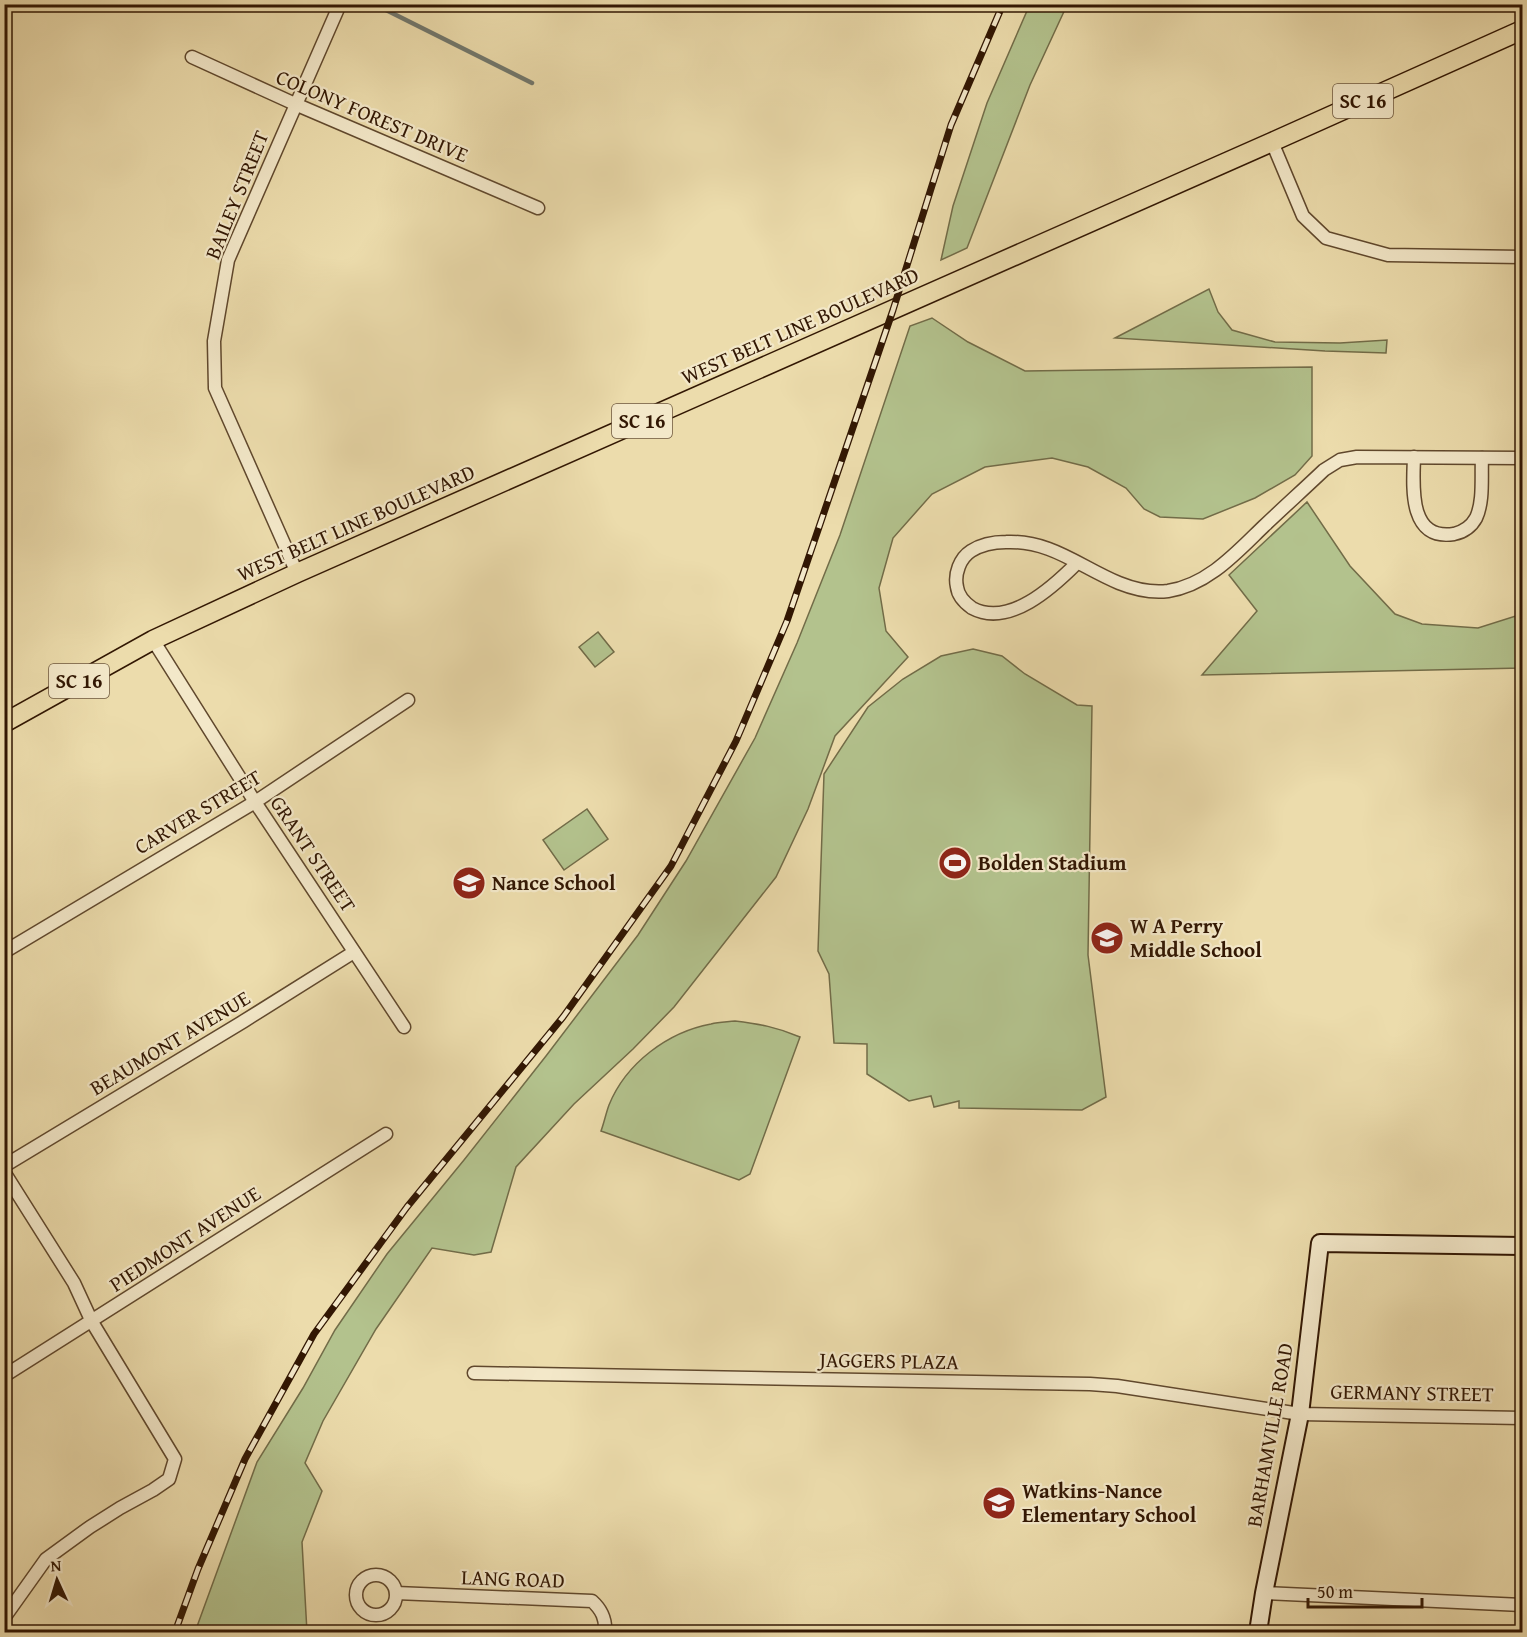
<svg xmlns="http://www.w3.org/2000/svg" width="1527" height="1637" viewBox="0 0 1527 1637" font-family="'Gentium Book Plus',serif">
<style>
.green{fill:#b3c28d;stroke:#726c48;stroke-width:1.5}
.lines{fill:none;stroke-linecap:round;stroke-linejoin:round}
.stream{stroke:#72786d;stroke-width:4.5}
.street-casing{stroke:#60482d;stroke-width:15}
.secondary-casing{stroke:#321703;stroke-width:20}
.primary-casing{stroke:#321703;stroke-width:21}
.street{stroke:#f3e8c9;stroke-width:12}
.secondary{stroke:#f3e8c9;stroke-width:16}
.primary{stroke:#ecdcac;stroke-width:18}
.rail-casing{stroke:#321703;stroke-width:7}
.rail{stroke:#f3e8c9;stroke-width:4.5;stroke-dasharray:14;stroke-linecap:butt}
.labels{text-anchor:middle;stroke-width:4.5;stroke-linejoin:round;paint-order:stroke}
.shield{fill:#f3e8c9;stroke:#6c563e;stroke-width:1.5}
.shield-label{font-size:20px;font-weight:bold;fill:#321703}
.street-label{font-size:21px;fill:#321703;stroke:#f3e8c9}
.poi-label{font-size:21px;font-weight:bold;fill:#321703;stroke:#f3e8c9;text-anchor:start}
</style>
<rect width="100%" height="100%" fill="#ecdcac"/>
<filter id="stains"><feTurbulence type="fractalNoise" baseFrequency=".00333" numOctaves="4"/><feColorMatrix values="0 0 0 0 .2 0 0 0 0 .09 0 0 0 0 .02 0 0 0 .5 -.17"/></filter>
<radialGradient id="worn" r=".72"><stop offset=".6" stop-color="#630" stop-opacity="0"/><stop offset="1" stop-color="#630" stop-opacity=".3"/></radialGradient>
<!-- green -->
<g class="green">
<path d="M1030,4l37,1 -37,80 -63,163 -26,12 12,-54 34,-103z"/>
<path d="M1209,289l9,23 14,18 43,12 65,1 47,-3 -1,13 -61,-2 -210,-13z"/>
<path d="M932,318l36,24 57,29 287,-4v89l-17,19 -40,23 -52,21 -43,-2 -16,-8 -18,-21 -38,-21 -36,-9 -67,9 -53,27 -39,44 -14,50 7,43 22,26 -73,79 -27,73 -32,68 -102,130 -41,42 -59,55 -58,63 -25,85 -17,3 -42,-7 -56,81 -53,92 -18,42 17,28 -20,51 5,90h-112l62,-170 46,-74 32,-58 52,-76 77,-94 82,-104 92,-121 48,-74 69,-123 42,-95 43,-108 70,-209z"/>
<path d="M1307,502l43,64 45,48 27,10 56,4 44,-14v54l-320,7 55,-64 -28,-36z"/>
<path d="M598,632l16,20 -19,15 -16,-20z"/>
<path d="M973,649l29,7 23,18 52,31 15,1 -4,249 18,142 -24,13 -123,-2v-7l-25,6 -3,-11 -22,5 -42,-27v-30l-33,-1 -5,-69 -11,-23 6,-177 44,-67 35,-28 38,-23z"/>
<path d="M587,809l21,30 -44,31 -21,-30z"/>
<path d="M735,1021c24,3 42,6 65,16l-50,137 -11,6 -138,-49c3,-8 5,-18 8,-26 17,-42 59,-73 102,-81 8,-2 16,-2 24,-3z"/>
</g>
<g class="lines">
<!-- stream -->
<path class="stream" d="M374,4l158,79"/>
<defs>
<g id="street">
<path d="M192,57l103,47 243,104"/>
<path d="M1272,142l31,74 23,22 62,17 134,2"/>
<path d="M1414,457c-1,29 -6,84 40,77 9,-2 17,-7 22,-16 8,-17 5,-41 6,-60"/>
<path d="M1077,563c-24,24 -68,65 -105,45 -7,-5 -14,-12 -15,-21 -3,-13 3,-29 14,-36 11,-7 23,-9 35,-9 45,-2 74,25 113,41 15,6 33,10 49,8 40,-6 69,-39 96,-65 20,-19 40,-37 60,-56l16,-10 17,-3 165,1"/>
<path d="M297,573l-82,-185 -1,-47 14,-81 112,-256"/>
<path d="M153,640l102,162 149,225"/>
<path d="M4,952l251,-150 153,-102"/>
<path d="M4,1166l240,-145 110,-69"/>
<path d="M4,1172l70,111 18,39 83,137 -6,20 -16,11 -33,18 -30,19 -44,32 -42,59"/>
<path d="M474,1373l616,11 27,2 183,28 222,4"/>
<path d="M4,1376l382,-242"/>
<circle cx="376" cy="1595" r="20"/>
<path d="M396,1593l196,8c10,9 14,18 13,31"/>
<path d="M1264,1593l258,12"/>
</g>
<path id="secondary" d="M1258,1632l6,-39 36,-179 20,-171 202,3"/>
<path id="primary" d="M4,723l149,-83 144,-67 975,-431 250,-112"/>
</defs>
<!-- street casing -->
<use href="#street" class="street-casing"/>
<!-- secondary casing -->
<use href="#secondary" class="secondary-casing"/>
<!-- primary casing -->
<use href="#primary" class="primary-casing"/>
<!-- street -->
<use href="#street" class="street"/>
<!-- secondary -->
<use href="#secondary" class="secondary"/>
<!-- primary -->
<use href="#primary" class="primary"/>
<defs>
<path id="rail" d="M175,1632l23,-63 47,-110 69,-125 93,-127 156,-190 108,-151 65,-125 51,-120 106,-311 58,-185 52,-121"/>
</defs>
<!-- rail casing -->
<use href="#rail" class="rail-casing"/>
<!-- rail -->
<use href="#rail" class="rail"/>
</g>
<!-- icons -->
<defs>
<symbol id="stadium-disc" viewBox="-11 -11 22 22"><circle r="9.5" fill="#8f2418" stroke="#f3e8c9"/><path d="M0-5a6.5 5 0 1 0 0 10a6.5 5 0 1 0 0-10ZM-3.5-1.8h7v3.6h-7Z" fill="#fff"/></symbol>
<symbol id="school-disc" viewBox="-11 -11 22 22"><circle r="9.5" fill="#8f2418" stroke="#f3e8c9"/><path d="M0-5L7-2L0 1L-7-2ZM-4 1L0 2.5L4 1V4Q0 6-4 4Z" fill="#fff"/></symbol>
</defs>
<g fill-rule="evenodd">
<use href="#stadium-disc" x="936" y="844" width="38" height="38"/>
<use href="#school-disc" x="450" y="864" width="38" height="38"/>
<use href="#school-disc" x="1088" y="919" width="38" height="38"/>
<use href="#school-disc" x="980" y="1484" width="38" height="38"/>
</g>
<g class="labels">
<!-- shield labels -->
<g class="shield">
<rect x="1333" y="84" width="60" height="34" rx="4.5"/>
<rect x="612" y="404" width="60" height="34" rx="4.5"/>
<rect x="49" y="664" width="60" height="34" rx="4.5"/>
</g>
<g class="shield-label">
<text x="1363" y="108">SC 16</text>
<text x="642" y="428">SC 16</text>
<text x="79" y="688">SC 16</text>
</g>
<!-- street labels -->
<g class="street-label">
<text transform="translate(372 116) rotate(23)" y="7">COLONY FOREST DRIVE</text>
<text transform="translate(237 195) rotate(-68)" y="7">BAILEY STREET</text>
<text transform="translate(800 326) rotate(-24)" y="7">WEST BELT LINE BOULEVARD</text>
<text transform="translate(356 523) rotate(-24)" y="7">WEST BELT LINE BOULEVARD</text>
<text transform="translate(198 812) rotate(-31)" y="7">CARVER STREET</text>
<text transform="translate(313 854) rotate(56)" y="7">GRANT STREET</text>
<text transform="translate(170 1043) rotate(-31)" y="7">BEAUMONT AVENUE</text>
<text transform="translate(185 1239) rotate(-33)" y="7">PIEDMONT AVENUE</text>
<text transform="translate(889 1361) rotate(1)" y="7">JAGGERS PLAZA</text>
<text transform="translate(1412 1393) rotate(1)" y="7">GERMANY STREET</text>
<text transform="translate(1270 1435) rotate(-80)" y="7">BARHAMVILLE ROAD</text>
<text transform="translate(513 1579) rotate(2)" y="7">LANG ROAD</text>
</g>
<!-- poi labels -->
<g class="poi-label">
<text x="978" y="870">Bolden Stadium</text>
<text x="492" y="890">Nance School</text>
<text x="1130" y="933">W A Perry<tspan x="1130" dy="24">Middle School</tspan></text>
<text x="1022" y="1498">Watkins-Nance<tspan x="1022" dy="24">Elementary School</tspan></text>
</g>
</g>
<!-- margin -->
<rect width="1527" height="1637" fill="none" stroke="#ecdcac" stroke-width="24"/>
<rect x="6" y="6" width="1515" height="1625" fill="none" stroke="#321703" stroke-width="3"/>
<rect x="12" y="12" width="1503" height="1613" fill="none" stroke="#321703" stroke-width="1.5"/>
<!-- north arrow -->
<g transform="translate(57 1580) rotate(356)" stroke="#f3e8c9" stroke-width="4.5" paint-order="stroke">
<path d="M0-4.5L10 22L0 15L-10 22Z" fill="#321703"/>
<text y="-9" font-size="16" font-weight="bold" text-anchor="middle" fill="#321703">N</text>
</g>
<!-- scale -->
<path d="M1308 1598v9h114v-9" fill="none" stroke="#321703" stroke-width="3"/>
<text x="1317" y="1598" font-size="18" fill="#321703" stroke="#f3e8c9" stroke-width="4.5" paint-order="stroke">50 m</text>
<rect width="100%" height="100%" filter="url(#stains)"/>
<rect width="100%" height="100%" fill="url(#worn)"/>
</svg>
